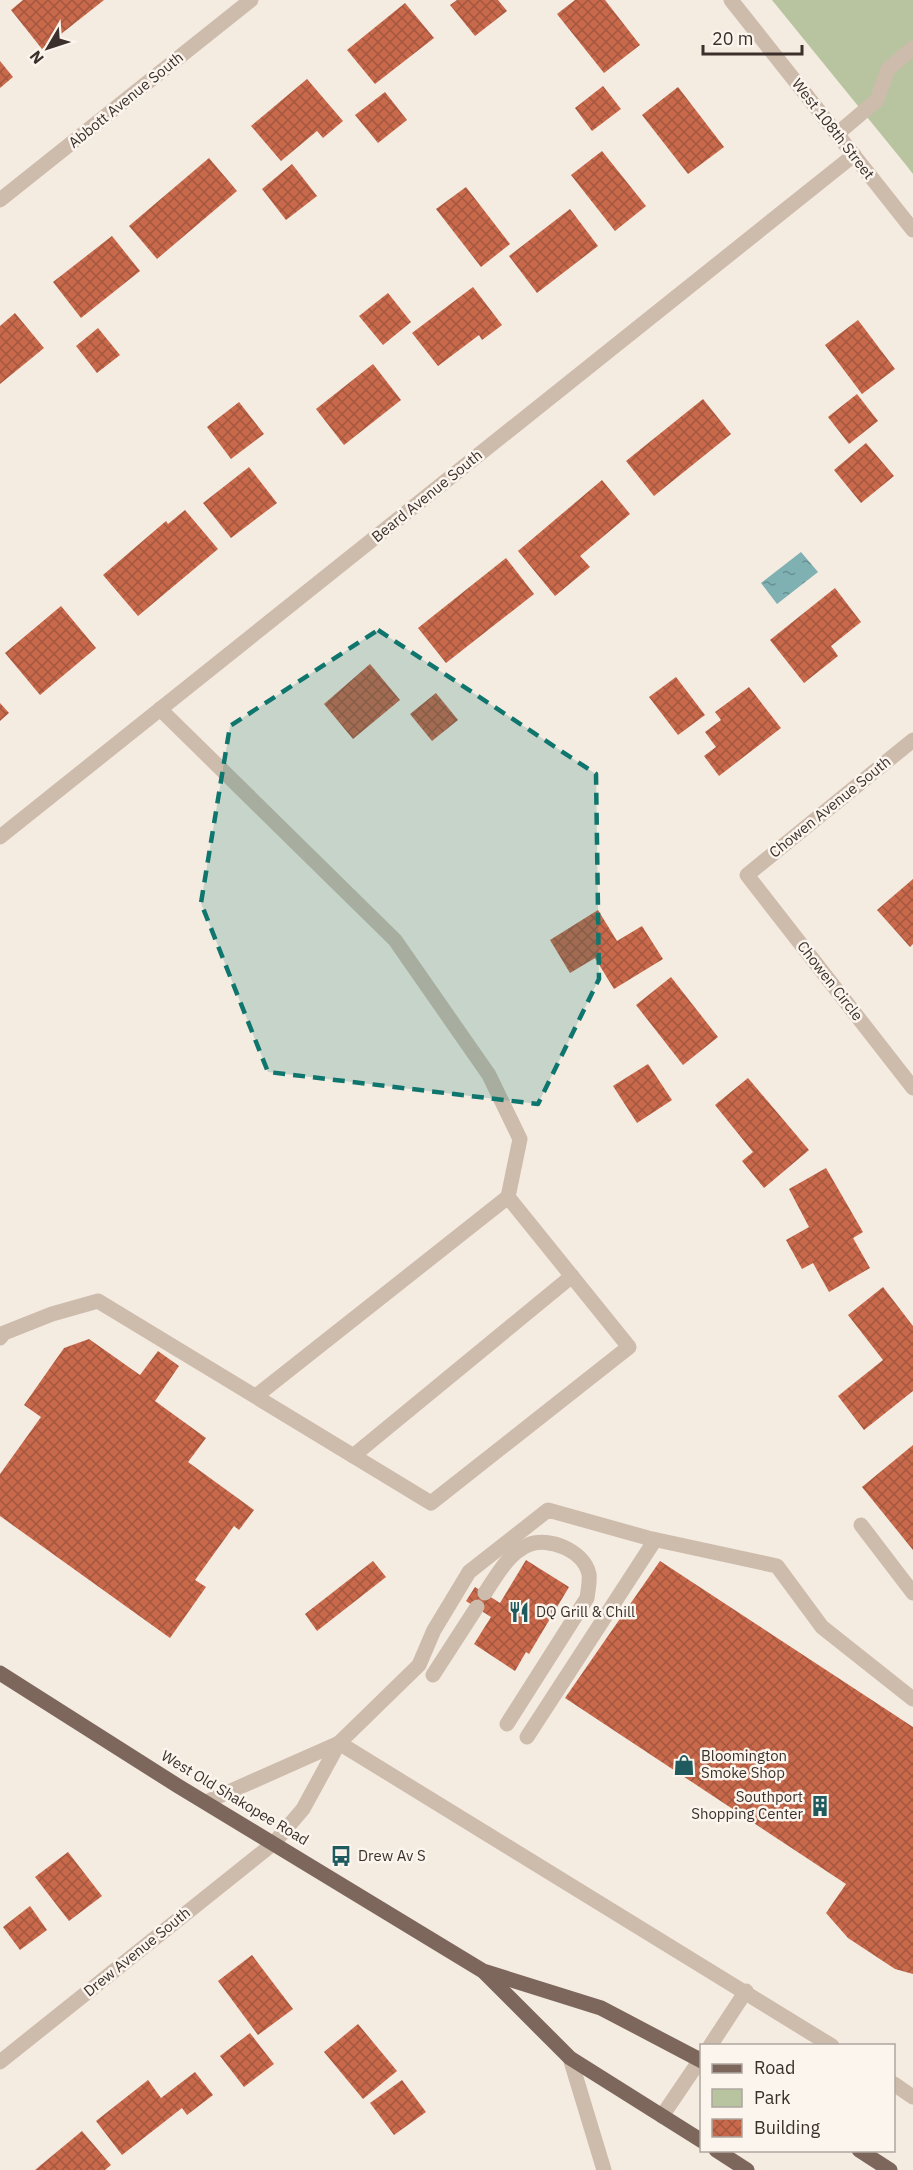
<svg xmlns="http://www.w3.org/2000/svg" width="913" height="2170" viewBox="0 0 913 2170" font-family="'IBM Plex Sans',sans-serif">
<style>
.park{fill:#b8c4a0}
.water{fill:url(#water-ripples)}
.building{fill:url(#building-cross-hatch)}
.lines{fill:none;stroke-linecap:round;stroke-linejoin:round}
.minor{stroke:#cdbbac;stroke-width:15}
.major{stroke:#7d675c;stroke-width:15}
.marked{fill:#0f766e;fill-opacity:0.2;stroke:#0f766e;stroke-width:4.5;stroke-dasharray:12 8;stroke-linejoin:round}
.labels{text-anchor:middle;stroke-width:5;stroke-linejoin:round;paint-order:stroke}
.street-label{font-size:15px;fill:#3b302b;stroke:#fbf5ee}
.poi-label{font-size:15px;fill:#3b302b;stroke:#fbf5ee;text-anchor:start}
</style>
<defs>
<pattern id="water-ripples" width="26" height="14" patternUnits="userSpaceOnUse" patternTransform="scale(1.5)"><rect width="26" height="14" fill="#7fb0b2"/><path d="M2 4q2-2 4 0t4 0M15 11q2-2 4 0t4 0" fill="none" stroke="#699091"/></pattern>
<pattern id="building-cross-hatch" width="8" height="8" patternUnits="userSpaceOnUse" patternTransform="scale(1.5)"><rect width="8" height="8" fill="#c8694b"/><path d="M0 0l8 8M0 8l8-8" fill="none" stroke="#a4573f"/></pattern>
</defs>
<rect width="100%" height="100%" fill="#f4ebe1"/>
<!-- park -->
<path class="park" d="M772,0h141v174l-7,-9z"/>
<!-- water -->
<path class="water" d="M801,552l17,20 -41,32 -16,-21z"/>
<!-- building -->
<g class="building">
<path d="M23,0h81l-62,49 -31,-39z"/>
<path d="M457,0h41l9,11 -32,25 -25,-31z"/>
<path d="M575,0h30l35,45 -36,28 -47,-59z"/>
<path d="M405,3l29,35 -59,46 -28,-34z"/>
<path d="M0,61l13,16 -13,11z"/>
<path d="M307,79l36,42 -20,17 -6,-7 -36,30 -30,-35z"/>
<path d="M603,86l18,23 -29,22 -17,-23z"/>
<path d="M678,87l46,60 -36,27 -46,-59z"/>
<path d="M385,92l22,28 -29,23 -23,-28z"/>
<path d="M602,151l44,55 -31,25 -44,-56z"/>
<path d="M209,158l28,33 -80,68 -28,-33z"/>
<path d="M292,164l25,32 -31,24 -24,-31z"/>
<path d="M466,187l44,57 -29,23 -45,-58z"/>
<path d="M570,209l28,37 -61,47 -28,-37z"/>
<path d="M112,236l28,35 -59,47 -28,-36z"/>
<path d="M473,287l29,38 -20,15 -3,-5 -41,31 -26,-33z"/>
<path d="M388,293l23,29 -28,23 -24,-29z"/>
<path d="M15,313l29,35 -44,36v-58z"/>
<path d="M858,320l37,49 -33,25 -37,-49z"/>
<path d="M98,328l22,27 -23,18 -21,-27z"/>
<path d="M373,364l28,36 -57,45 -28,-36z"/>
<path d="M857,394l21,27 -29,23 -21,-27z"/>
<path d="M703,399l28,35 -77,62 -28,-35z"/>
<path d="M239,402l25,32 -33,25 -24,-32z"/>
<path d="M866,443l28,33 -33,27 -27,-33z"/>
<path d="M249,467l28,36 -46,35 -28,-35z"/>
<path d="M602,480l28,34 -50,42 10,11 -35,29 -37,-45z"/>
<path d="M185,510l33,39 -80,67 -35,-41 63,-54 2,3z"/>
<path d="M506,558l28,36 -88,69 -28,-35z"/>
<path d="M835,588l26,34 -30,24 7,10 -34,27 -34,-43z"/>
<path d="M61,606l35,42 -56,47 -35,-42z"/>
<path d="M370,664l30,36 -47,39 -29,-35z"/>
<path d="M676,677l29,38 -27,20 -29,-38z"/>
<path d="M749,687l32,41 -62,48 -15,-20 12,-9 -11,-15 16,-12 -6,-8z"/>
<path d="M436,693l22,27 -26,21 -22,-27z"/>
<path d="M0,703l9,10 -9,8z"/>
<path d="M913,879v65l-3,3 -33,-37z"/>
<path d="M598,910l19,31 25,-15 21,33 -49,30 -19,-31 -25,15 -20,-33z"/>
<path d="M671,977l47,60 -35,28 -47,-60z"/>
<path d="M648,1064l24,36 -35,23 -24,-37z"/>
<path d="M748,1078l61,72 -45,38 -22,-27 11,-9 -38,-47z"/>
<path d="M826,1168l37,64 -10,6 17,30 -41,24 -16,-29 -11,6 -16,-29 23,-13 -20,-38z"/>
<path d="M883,1287l30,39v65l-49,39 -26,-34 45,-36 -35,-45z"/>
<path d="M89,1339l51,36 18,-24 21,15 -24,35 51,37 -18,24 66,48 -15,20 -5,-4 -39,54 11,7 -36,51 -170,-122v-42l41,-57 -17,-12 40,-57z"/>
<path d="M913,1445v105l-51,-63z"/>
<path d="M526,1560l43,27 -40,67 -3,-2 -11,19 -41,-27 17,-27 -25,-16 9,-14 25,16z"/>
<path d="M373,1561l13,16 -69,54 -12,-17z"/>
<path d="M660,1561l253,166v247l-18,-5 -47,-31 -22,-25 20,-29 -281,-186z"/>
<path d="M68,1852l34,44 -33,25 -34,-44z"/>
<path d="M30,1906l17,24 -27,20 -17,-23z"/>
<path d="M252,1955l41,54 -35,26 -40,-54z"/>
<path d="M358,2024l39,47 -34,28 -39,-47z"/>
<path d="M250,2033l24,31 -30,23 -24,-31z"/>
<path d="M195,2072l18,23 -26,20 -5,-7 -60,47 -26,-34 52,-41 13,18z"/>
<path d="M402,2080l24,32 -32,23 -24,-32z"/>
<path d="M82,2131l29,34 -6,5h-70z"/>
</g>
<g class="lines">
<!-- minor -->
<g class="minor">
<path d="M731,0l182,230"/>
<path d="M837,134l40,-34 11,-31 25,-21"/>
<path d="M0,200l251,-200"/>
<path d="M913,740l-166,135 166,213"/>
<path d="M0,837l854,-682"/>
<path d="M0,1338l4,-5 48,-19 46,-13 333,202 198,-156 -121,-150 12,-58 -31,-64 -94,-135 -235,-231"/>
<path d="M256,1396l252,-199"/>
<path d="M353,1456l219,-180"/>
<path d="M861,1525l52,68"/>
<path d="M485,1593c12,-18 23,-39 43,-48 21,-9 56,6 61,29 1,7 -1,17 -2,24l-80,126"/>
<path d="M433,1675l44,-68"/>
<path d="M527,1737l128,-197"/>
<path d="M339,1743l493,303"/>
<path d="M206,1802l133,-59"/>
<path d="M710,2046l36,-55"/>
<path d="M570,2058l34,112"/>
<path d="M0,2062l274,-219 29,-34 36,-66 80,-78 15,-35 35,-58 79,-62 100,28 129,28 45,61 91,72"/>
<path d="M894,2084l19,13"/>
<path d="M662,2116l40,-59"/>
</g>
<!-- major -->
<g class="major">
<path d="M0,1673l178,113 305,185 118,37 101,53"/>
<path d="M485,1973l85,85 132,83"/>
<path d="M716,2150l31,20"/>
<path d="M859,2150l31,20"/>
</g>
</g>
<!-- marked area -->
<path class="marked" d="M378,630l218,144 3,205 -61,125 -270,-32 -67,-169 29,-177z"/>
<!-- icons -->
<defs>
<symbol id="restaurant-bare" viewBox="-9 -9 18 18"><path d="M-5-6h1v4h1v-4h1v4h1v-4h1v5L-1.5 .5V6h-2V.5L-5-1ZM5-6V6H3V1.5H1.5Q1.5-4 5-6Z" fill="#1f5a5e" stroke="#fbf5ee" stroke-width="2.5" paint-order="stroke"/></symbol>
<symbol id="shop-bare" viewBox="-9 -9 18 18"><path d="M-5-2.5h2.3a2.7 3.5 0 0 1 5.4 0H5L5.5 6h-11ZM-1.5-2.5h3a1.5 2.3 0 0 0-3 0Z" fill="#1f5a5e" stroke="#fbf5ee" stroke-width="2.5" paint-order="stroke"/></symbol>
<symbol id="building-bare" viewBox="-9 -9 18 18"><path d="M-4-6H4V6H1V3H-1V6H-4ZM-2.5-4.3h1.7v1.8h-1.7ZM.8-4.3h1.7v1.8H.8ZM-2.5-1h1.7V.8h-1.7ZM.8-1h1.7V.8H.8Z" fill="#1f5a5e" stroke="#fbf5ee" stroke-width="2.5" paint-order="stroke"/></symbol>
<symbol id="bus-bare" viewBox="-9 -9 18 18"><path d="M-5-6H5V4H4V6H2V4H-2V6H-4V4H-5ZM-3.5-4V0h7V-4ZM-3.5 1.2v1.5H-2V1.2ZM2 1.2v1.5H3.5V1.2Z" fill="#1f5a5e" stroke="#fbf5ee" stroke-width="2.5" paint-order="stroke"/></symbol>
</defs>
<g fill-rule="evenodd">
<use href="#restaurant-bare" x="504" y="1597" width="30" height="30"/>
<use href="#shop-bare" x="669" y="1750" width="30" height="30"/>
<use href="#building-bare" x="805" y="1791" width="30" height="30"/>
<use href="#bus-bare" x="326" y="1841" width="30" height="30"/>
</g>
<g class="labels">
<!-- street labels -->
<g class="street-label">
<text transform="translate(126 100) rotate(-39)" y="5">Abbott Avenue South</text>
<text transform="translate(833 129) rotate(52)" y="5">West 108th Street</text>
<text transform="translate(427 496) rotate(-39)" y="5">Beard Avenue South</text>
<text transform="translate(830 807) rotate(-39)" y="5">Chowen Avenue South</text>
<text transform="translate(830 981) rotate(52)" y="5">Chowen Circle</text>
<text transform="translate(235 1798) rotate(31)" y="5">West Old Shakopee Road</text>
<text transform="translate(137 1952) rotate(-39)" y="5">Drew Avenue South</text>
</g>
<!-- poi labels -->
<g class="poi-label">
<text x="536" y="1617">DQ Grill &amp; Chill</text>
<text x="701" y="1761">Bloomington<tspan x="701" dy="17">Smoke Shop</tspan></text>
<text x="803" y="1802" text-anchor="end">Southport<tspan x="803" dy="17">Shopping Center</tspan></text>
<text x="358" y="1861">Drew Av S</text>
</g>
</g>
<!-- legend -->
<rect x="700" y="2044" width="195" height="108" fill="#fbf5ee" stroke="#aea6a0" stroke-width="1.5"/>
<rect x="712" y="2064" width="30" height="9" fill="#7d675c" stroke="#aea6a0" stroke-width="1.5"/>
<text x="754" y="2074" font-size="18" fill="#3b302b">Road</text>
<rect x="712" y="2089" width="30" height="18" fill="#b8c4a0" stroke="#aea6a0" stroke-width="1.5"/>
<text x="754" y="2104" font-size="18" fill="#3b302b">Park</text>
<rect x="712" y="2119" width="30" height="18" fill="url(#building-cross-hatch)" stroke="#aea6a0" stroke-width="1.5"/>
<text x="754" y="2134" font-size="18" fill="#3b302b">Building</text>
<!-- north arrow -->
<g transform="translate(48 48) rotate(231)" stroke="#fbf5ee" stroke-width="4.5" paint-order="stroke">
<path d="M0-4.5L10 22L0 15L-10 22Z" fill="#3b302b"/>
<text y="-9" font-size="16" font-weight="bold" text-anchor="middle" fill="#3b302b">N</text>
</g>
<!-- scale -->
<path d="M703 45v9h99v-9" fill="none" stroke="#3b302b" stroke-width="3"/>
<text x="712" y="45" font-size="18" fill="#3b302b" stroke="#fbf5ee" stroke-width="4.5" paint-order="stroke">20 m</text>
</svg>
